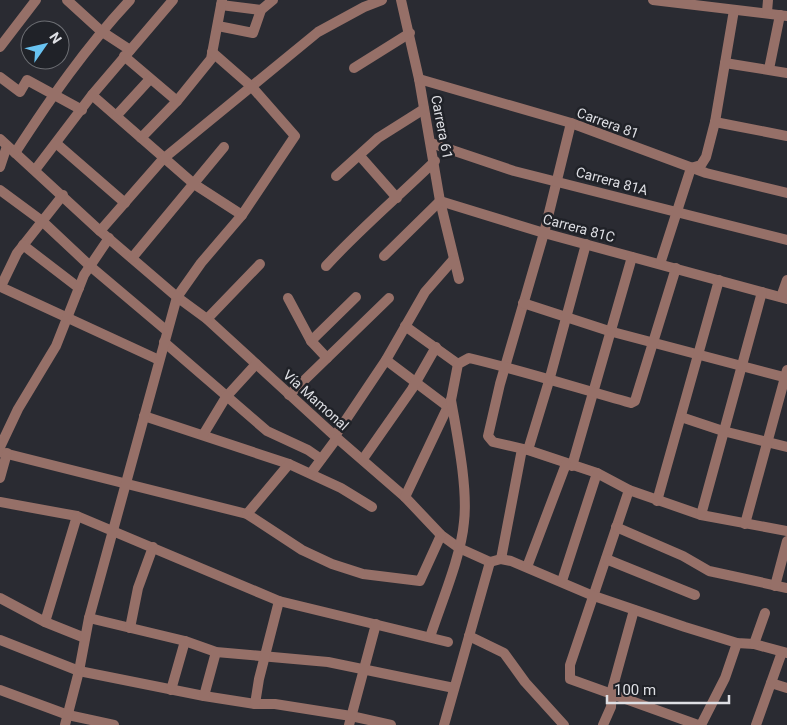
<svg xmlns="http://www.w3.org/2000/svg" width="787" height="725" viewBox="0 0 787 725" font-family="Roboto,sans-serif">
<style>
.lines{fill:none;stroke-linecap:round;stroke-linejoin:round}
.minor{stroke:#967068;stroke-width:10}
.labels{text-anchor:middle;stroke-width:5;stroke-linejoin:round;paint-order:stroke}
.street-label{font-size:14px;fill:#dedfe4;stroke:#202228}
</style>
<rect width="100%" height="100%" fill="#2a2b32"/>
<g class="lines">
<!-- minor -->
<g class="minor">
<path d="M67,0l34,31 29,19"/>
<path d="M401,0l18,79 21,122 19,78"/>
<path d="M653,0l134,16"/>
<path d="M221,5l40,5"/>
<path d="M767,12l1,-12"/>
<path d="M218,26l35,7 8,-23 12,-10"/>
<path d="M0,47l36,-47"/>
<path d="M124,56l53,45"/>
<path d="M725,63l62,10"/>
<path d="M354,68l56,-35"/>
<path d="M769,69l11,-54"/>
<path d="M0,77l20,15 7,-12 55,30"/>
<path d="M419,79l152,44 135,50 81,20"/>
<path d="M92,95l102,89 48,31"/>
<path d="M117,115l33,-36"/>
<path d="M715,122l72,14"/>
<path d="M571,123l-27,110 -44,151 -12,52 5,6 35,8 69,23 32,17 72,25 86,16"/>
<path d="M141,138l36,-37 34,-42 11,-59"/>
<path d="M0,139l100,92 77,66 30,22 130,119 68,59 36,38 18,13 31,14"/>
<path d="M431,143l83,28 273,69"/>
<path d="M57,144l68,59"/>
<path d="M15,153c35,-54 71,-106 115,-153"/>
<path d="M360,156l37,42"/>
<path d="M0,167l7,-21"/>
<path d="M35,170l57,-75 81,-95"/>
<path d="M336,176l42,-38 46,-29"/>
<path d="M0,190l42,31 48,45 77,65"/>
<path d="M63,195l-46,58 -15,31 1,4 156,72"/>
<path d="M100,231l63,-72 155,-127 46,-25 18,-7"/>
<path d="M23,245l56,43"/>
<path d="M384,256l56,-55 104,32 243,66"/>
<path d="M132,258l92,-111"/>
<path d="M660,264l31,-96 10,-3 5,-8 9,-35 19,-112"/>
<path d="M326,266c34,-37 72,-69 109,-105"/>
<path d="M781,297l6,-17"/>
<path d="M288,298l23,43 16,17"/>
<path d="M523,303l86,28 178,47"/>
<path d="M207,319l53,-55"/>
<path d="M405,326l53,38"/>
<path d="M311,341l45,-44"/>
<path d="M164,342l103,89 41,19 13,9"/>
<path d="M386,360l61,46"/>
<path d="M289,395l100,-97"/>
<path d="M144,416l145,48 52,24 31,19"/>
<path d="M681,417l42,14 64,16"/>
<path d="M203,435l23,-38 30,-33"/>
<path d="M335,436l51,-76 39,-68 28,-32"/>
<path d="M0,447l18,-38 38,-63 28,-71 25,-37"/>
<path d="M528,450l21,-69 37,-137"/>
<path d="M0,452l247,62 55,36 30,14 31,10 57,7 21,-46"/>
<path d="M363,459l49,-70 24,-42"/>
<path d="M572,466l60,-209"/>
<path d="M311,473l26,-35"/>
<path d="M0,478l7,-25"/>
<path d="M629,490l-59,175v14l128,46"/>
<path d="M405,497l46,-97 7,-36 11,-6c55,13 108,30 162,45l4,-2 41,-133"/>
<path d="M657,501l62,-221"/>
<path d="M0,502l77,14 202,85 169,41"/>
<path d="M247,514l42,-50"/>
<path d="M701,515l61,-223"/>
<path d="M745,524l42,-154"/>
<path d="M616,527l67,29 26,15 78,17"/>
<path d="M501,559l21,-110"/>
<path d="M606,559l89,36"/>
<path d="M490,562l11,-3 10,2 80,34 94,32 52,16 17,1 33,9"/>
<path d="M527,567l39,-103"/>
<path d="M562,581l35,-108"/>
<path d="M775,586l12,-45"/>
<path d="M0,598l45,24 40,16"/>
<path d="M89,618l96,23 31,11 112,10 126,26"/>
<path d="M45,622l32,-106"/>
<path d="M130,628l8,-40 15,-41"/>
<path d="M469,636l35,17 21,29 39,43"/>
<path d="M430,637c11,-34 31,-80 34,-115 4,-35 -7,-87 -13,-122"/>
<path d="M0,640l79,31 125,25 51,8h20l76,12 40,9"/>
<path d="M754,644l11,-31"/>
<path d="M771,683l16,5"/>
<path d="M0,690l68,25 46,10"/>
<path d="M171,690l14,-49"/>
<path d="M204,696l12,-44"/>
<path d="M255,704l4,-25 20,-78"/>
<path d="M65,725l14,-54 10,-53 88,-321 24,-34 41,-48 53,-79 -43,-49 -40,-35"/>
<path d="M349,725l27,-101"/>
<path d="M444,725l46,-163"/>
<path d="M603,725l8,-18 1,-17 22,-80"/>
<path d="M701,725l24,-47 12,-35"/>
<path d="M756,725l26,-73"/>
</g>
</g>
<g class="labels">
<!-- street labels -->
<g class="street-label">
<text transform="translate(608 123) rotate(20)" y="5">Carrera 81</text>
<text transform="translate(442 127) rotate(79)" y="5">Carrera 61</text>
<text transform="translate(612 181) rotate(15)" y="5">Carrera 81A</text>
<text transform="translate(579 228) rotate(15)" y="5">Carrera 81C</text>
<text transform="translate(316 400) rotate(42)" y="5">Vía Mamonal</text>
</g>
</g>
<!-- north arrow -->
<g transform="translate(45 45) rotate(56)"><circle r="24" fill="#202228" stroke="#6c6e73"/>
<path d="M0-4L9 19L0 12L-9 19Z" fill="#69c3f1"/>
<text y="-8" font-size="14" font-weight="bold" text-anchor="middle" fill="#dedfe4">N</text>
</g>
<!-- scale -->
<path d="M607 695v8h122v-8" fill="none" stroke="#dedfe4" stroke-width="2.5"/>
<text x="614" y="695" font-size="15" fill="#dedfe4" stroke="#202228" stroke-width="4" paint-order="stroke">100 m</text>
</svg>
